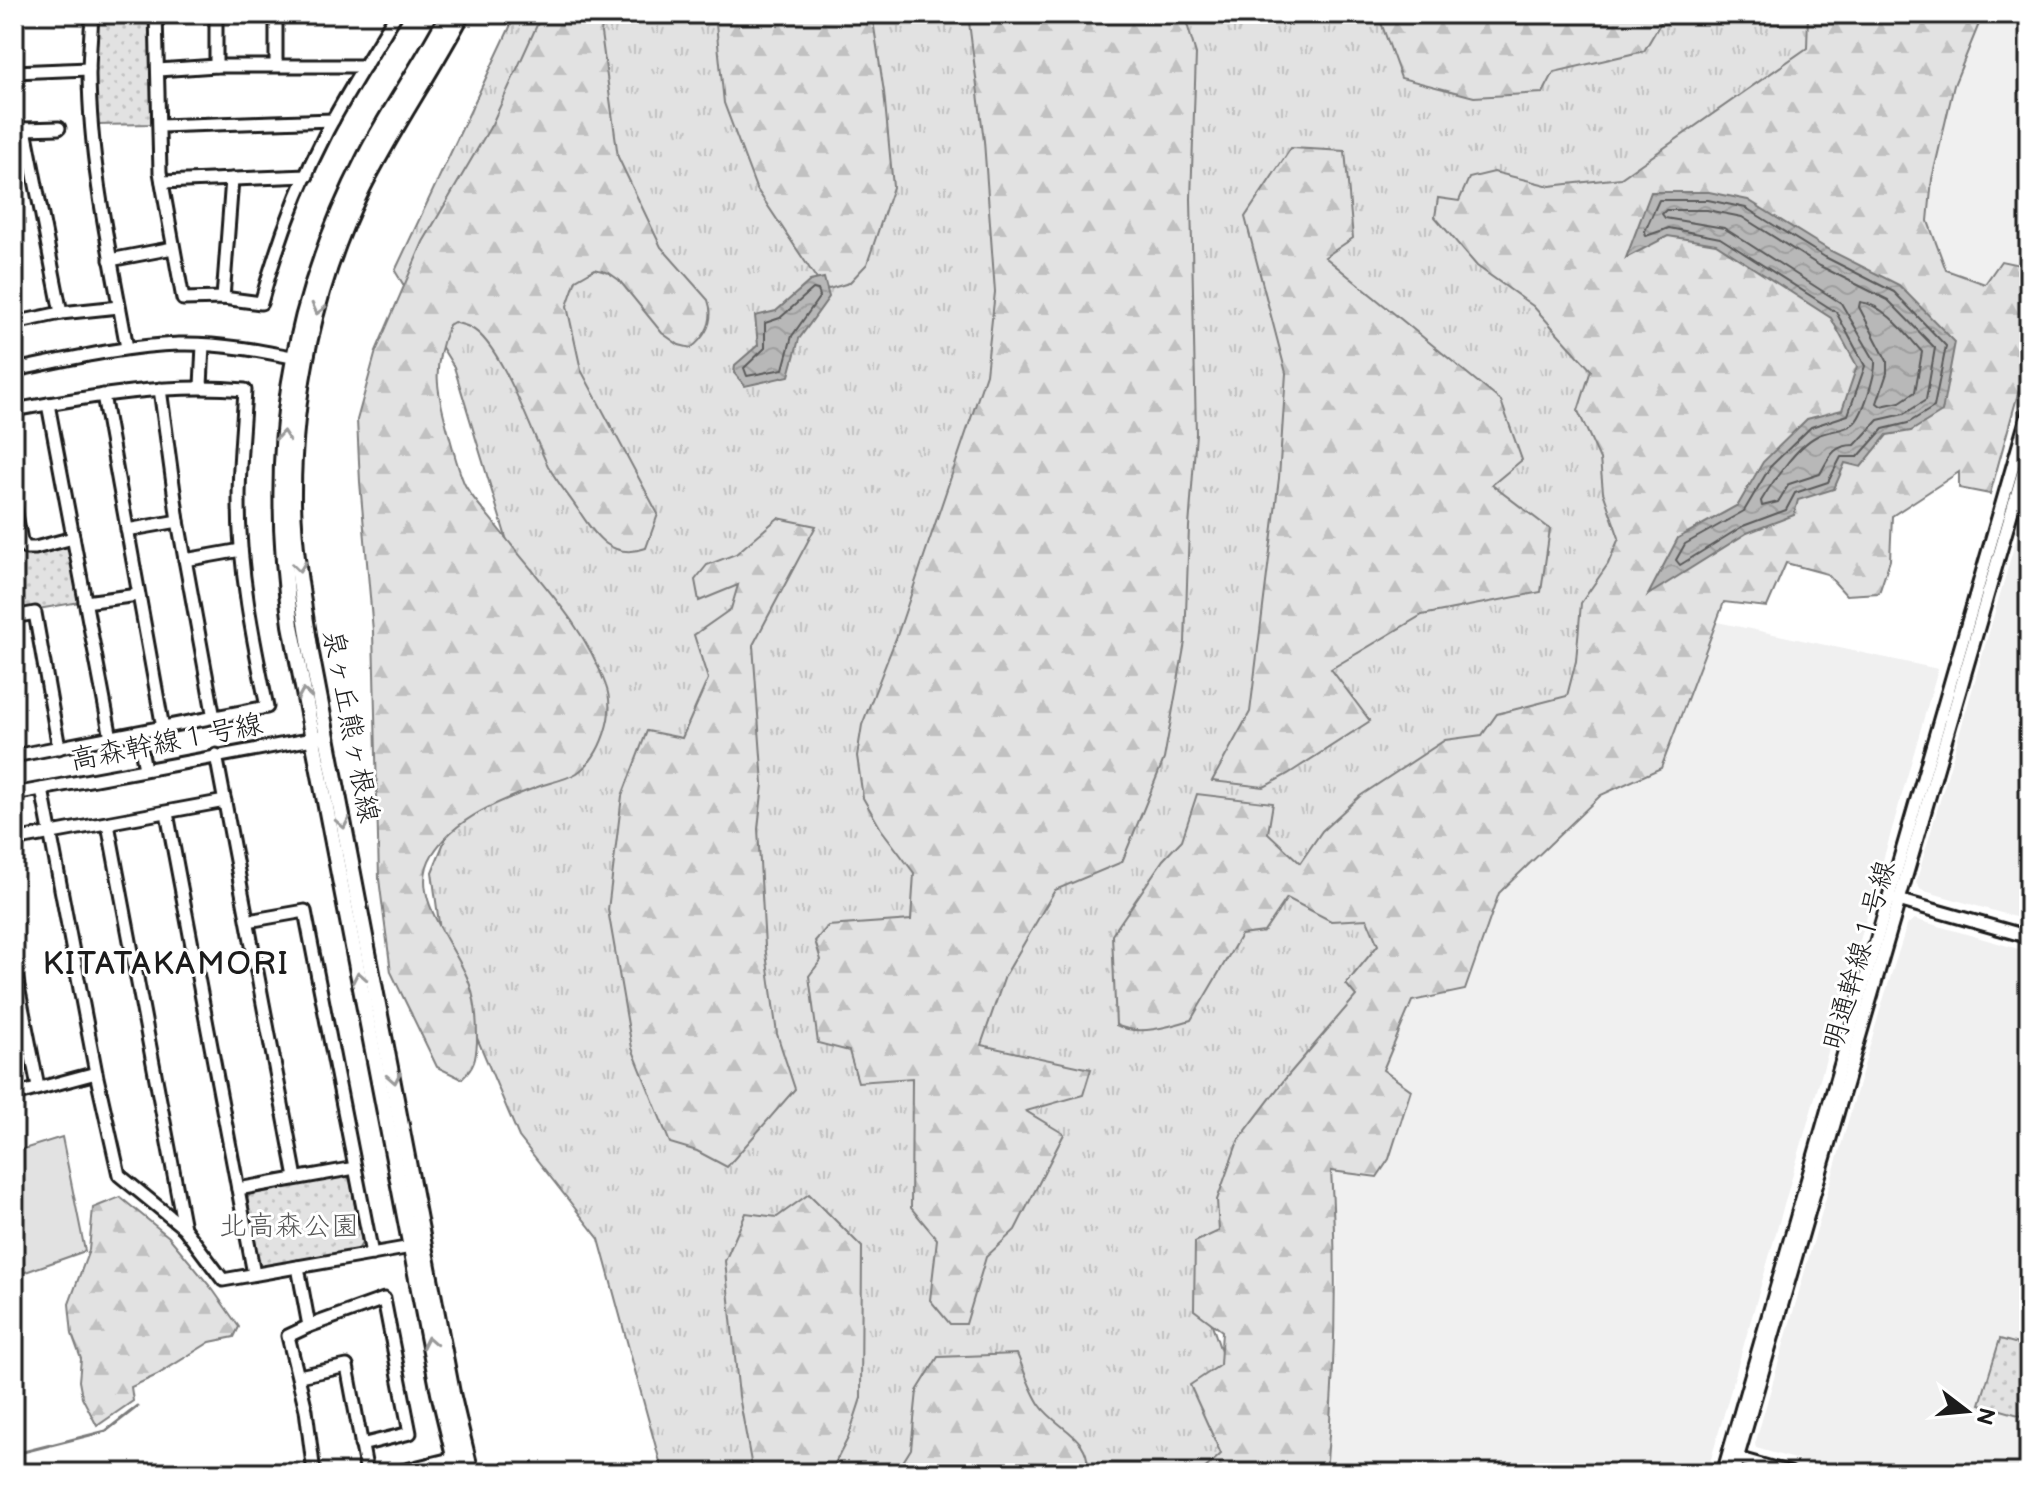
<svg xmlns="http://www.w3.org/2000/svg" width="2043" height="1487" viewBox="0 0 2043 1487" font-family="'Balsamiq Sans','Klee One',sans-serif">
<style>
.built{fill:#f0f0f0}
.grass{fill:url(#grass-tufts);stroke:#7f7f7f;stroke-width:2}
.forest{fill:url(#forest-firs);stroke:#7f7f7f;stroke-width:2}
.park{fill:url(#park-dots);stroke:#7f7f7f;stroke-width:2}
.pitch{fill:#e2e2e2;stroke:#7f7f7f;stroke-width:2}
.water{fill:url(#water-waves);stroke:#7a7a7a;stroke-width:2}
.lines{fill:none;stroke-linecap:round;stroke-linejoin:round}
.shore{stroke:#5a5a5a;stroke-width:2}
.stream{stroke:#7a7a7a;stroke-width:3}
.minor-casing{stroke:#1c1c1c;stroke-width:17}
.major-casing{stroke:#1c1c1c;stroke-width:20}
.minor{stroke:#fff;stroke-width:11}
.major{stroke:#fff;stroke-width:14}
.oneway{stroke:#999}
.labels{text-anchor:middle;stroke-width:6;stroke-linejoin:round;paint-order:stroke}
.street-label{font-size:28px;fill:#1c1c1c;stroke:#fff}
.park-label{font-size:28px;fill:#575757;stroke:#fff}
.quarter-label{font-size:32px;letter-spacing:2px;fill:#1c1c1c;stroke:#fff}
</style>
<defs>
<pattern id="grass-tufts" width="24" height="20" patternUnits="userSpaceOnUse" patternTransform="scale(2)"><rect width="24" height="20" fill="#e2e2e2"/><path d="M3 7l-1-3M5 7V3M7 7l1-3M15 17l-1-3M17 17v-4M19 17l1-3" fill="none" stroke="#c1c1c1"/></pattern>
<pattern id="forest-firs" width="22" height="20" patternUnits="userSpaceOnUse" patternTransform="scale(2)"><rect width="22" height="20" fill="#e2e2e2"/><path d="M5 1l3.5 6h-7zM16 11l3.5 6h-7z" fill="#c1c1c1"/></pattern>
<pattern id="park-dots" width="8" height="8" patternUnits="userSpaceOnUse" patternTransform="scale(2)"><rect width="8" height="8" fill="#e2e2e2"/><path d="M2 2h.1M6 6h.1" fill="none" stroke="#c1c1c1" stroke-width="1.8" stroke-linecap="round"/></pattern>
<pattern id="water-waves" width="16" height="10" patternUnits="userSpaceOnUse" patternTransform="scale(2)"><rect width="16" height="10" fill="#b8b8b8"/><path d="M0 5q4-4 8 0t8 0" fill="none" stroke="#9e9e9e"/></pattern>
</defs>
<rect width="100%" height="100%" fill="#fff"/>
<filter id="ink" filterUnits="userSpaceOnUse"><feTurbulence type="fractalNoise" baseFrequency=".0125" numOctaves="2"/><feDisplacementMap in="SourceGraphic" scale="16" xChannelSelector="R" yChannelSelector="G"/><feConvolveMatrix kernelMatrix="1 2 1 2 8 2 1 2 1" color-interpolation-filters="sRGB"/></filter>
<g filter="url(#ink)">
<!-- built -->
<g class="built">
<path d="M1983,14l46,2v251l-28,-6 -16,23 -39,-14 -18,-49 4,-42 22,-94z"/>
<path d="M2018,533l11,10v378l-108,-31 -5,-7z"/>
<path d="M1717,622l221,47 -231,804h-381l8,-94 3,-101 -6,-108 52,-100 29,-70 53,-10 34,-97 102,-98 60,-27z"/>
<path d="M1914,919l115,33v395l-29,-8 -19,65 48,14v55h-187l-86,-25 -1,-4 126,-437 26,-82z"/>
</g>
<!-- grass -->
<path class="grass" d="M516,14h1309l2,45 -224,308 31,164 -59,173 -186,238 -183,364 23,70 -9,97h-557l-64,-234 -80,-102 -75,-177 -12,-88 45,-111 63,-112 -86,-282 -59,-96z"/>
<!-- forest -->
<g class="forest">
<path d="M542,14h62l-3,19 17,124 43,90 47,53c7,20 -2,36 -17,48l-12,-3 -17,-12 -43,-53 -10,-7 -14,-4 -19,11 -9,26 14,64 77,144 -12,34c-34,12 -50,-11 -67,-37 -10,-15 -22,-29 -31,-45 -16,-32 -47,-123 -77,-138 -5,-3 -12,-4 -17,-6l-5,3c-17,43 -13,63 -1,106 5,17 9,36 16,52 7,15 23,30 33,44 39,50 88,98 109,159 10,27 -5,71 -29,87 -10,6 -24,9 -34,12 -41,15 -88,32 -111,70 -24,39 20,86 35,122 9,22 10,41 10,65 -1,16 -2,25 -15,37l-25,-12 -46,-95 -12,-93 -6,-248 -13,-149 -3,-62 19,-69 47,-109 69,-118z"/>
<path d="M715,14h157l12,78 9,95 -26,77 -18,19 -20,6 -7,-2 -66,-99 -32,-85z"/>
<path d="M968,14h216l12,40 -5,145 5,234 -7,94 -4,115 -21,117 -42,103 -67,28 -50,86 -24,69 110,24 -8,26 -57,16 38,23 -49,96 -29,27 -20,67h-16l-20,-24 7,-61 -26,-31 1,-130 -54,4 -9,-31 -31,-8 -9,-67 12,-16 -6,-19 13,-15 83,-6 3,-47 -33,-44 -18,-31 -6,-42 5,-31 36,-92 88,-259 9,-82 -11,-151z"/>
<path d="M1378,14h307l-2,6 -19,-3 -20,34 -90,21 -11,21 -69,4 -73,-19z"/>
<path d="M1808,14h175l-29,71 -22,94 -4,42 18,49 39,14 16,-23 28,6v87l-39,140 -31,-6v-16l-67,44 -2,44 -11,33 -33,2 -19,-21 -41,-11 -19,44 -43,-5 -63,166 -60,27 -102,98 -34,97 -53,11 -29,69 28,20 -22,69 -12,18 -46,-6c7,101 4,201 -5,302h-126l21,-19 -31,-69 30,-20 2,-34 -28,-21 1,-68 24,-11 -2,-31 21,-59 47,-62 71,-83 -10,-12 32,-39 -11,-26 -36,2 -44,-23 -23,34 -23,3 -50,85c-23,7 -53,16 -75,5l-4,-90 51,-75 19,-20 15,-46 76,9 -5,30 32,30 22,-32 38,-35 85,-56 37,-5 15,-21 70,-18 9,-35 5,-58 27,-39 11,-26 -16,-46 -3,-33 -22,-48 13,-41 -58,-64 -56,-40 -42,-49 3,-19 21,3 10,-23 25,-6 56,14 71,-8 186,-130z"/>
<path d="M1291,148l54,3 8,87 -28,19 176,144 21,59 -30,25 58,44 -9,63 -119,23 -91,54 39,52 -82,53 -24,13 -52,-6 38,-69 29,-234 7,-105 -41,-156z"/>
<path d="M778,518l38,8 -63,119 10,139 -5,45 7,117 12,88 18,55 -68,78 -30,-16 -27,-8 -38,-95 -24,-138 14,-114 25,-65 35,7 26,-59 -14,-44 37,-26 7,-24 -39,16 -4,-21 12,-15 29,-11z"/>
<path d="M809,1194l53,53 -1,151 -13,40 -18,35h-77l-14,-77 -14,-135 21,-48 31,4z"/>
<path d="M120,1197l49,40 44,53 26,37 -5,10 -24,5 -53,33 -26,12 2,14 -36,25 -15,-29 -3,-16 2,-22 -9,-25 -3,-30 20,-54 4,-42z"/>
<path d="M1017,1354c7,16 13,36 23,51 16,24 53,31 47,68h-191l15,-24 6,-58 21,-34z"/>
</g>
<!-- park -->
<g class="park">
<path d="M100,14l50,1 1,109 -54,1 -3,-56 3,-50z"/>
<path d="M65,546l7,3 8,53 -66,11v-63l8,4z"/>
<path d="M343,1175l7,4 12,64 -4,7 -95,20 -7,-5 -12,-62 7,-10z"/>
<path d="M2000,1339l29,8v71l-49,-14z"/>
</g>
<!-- pitch -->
<path class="pitch" d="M62,1137l23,114 -71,25v-124z"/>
<!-- water -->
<g class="water">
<path d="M1651,192h58l39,8 81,50 70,35 56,57 -13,70 -31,19 -24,4 -26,32 -16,-4 -11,26 -36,11 -4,15 -47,18 -99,62 30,-57 60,-33 25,-43 44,-43 35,-9 15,-44 -26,-48 -115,-74 -48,-8 -42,22z"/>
<path d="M824,278l5,19 -30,42 -10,37 -44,10 -11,-13 1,-8 23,-20 -3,-29 21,-5 34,-30z"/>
</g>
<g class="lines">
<!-- shore -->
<g class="shore">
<path d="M1659,200h49l38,8 79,49 69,35 52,54 -12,61 -26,16 -25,6 -25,28h-17l-13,25 -33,11 -9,17 -43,16 -63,39 -4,-5 9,-16 59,-33 26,-44 41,-40 37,-12 17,-49 -29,-54 -116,-74 -51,-10 -23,8 -1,-5z"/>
<path d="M1666,210h41l35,7 78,49 68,34 47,48 -9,52 -22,14 -26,6 -23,25c-22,0 -25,11 -35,29l-31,10 -11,18 -16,4 -1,-5c12,-20 36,-55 56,-65 11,-6 25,-4 36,-12 10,-7 23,-51 22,-63l-34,-58 -117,-75 -59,-10 -3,-4z"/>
<path d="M813,289l5,1 2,6 -28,40 -9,33 -36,7 -3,-8 21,-20v-25l15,-5z"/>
<path d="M1860,302c24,2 47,33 62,50l-7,40 -15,10 -19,4 -4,-3 10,-30v-12l-28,-54z"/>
</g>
<!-- stream -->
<path class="stream" d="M17,1473l6,-21 83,-21 32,-25"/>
<defs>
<g id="minor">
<path d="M92,14c-1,20 -3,41 -3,61 1,92 22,183 38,273"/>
<path d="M156,14l4,158 23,127 40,-1 38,5c16,-59 38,-118 66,-172 21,-40 46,-78 69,-117"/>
<path d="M216,14v52"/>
<path d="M276,14v51"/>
<path d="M158,70l58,-4h149"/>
<path d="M14,72l75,-3"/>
<path d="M160,126l173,-6"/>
<path d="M25,129l34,-1"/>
<path d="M14,130l11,-1 36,184 -47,10"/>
<path d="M162,182l145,-6"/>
<path d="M110,260l63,-12"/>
<path d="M223,298l9,-119"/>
<path d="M61,313l58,-6"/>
<path d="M14,370c55,-11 109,-24 165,-26 41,-1 83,7 123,15"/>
<path d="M201,386l2,-41"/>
<path d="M160,389l18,132 36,197"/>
<path d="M103,395l60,333"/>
<path d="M48,404l63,334"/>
<path d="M14,410c77,-14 153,-27 231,-20 -2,36 -6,74 -6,110 0,71 14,139 28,207l-253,49"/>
<path d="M14,503l7,38 5,7h9l38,-10"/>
<path d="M127,530l51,-9"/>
<path d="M185,560l56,-10"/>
<path d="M85,602l53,-7"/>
<path d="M14,617l21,-4 24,135"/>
<path d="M138,733l7,36"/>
<path d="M216,755l80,423"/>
<path d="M42,789l54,284 23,102 65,53 39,52 194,-34"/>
<path d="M14,794l304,-56"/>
<path d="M167,813l87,461"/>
<path d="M108,824l76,404"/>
<path d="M14,840l211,-39"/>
<path d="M1891,898l138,39"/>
<path d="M248,921l57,-10 67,343"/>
<path d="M14,966l24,121"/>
<path d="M14,1095l82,-22"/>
<path d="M238,1189l117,-21"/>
<path d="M298,1267l11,59 -21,10 18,74 8,63"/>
<path d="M309,1326l75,-27 26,134 -49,12"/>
<path d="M299,1376l48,-10 20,107"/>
<path d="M1733,1457l57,16"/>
<path d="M394,1473l61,-15"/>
<path d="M1723,1473l306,-1063"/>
<path d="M1733,1473l296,-1021"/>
</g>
<g id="major">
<path d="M448,14c-25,49 -58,94 -83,143 -79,154 -98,298 -74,468l148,768 19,80"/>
<path d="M462,14c-31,59 -70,115 -100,175 -47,95 -70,206 -69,313 1,50 10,101 18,151l141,740 19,80"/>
</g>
</defs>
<!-- minor casing -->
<use href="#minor" class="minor-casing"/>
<!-- major casing -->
<use href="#major" class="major-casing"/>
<!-- minor -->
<use href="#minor" class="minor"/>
<!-- major -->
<use href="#major" class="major"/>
</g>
<!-- one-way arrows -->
<defs><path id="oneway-chevron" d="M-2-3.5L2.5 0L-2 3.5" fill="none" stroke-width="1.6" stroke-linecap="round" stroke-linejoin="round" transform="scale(2)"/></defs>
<g class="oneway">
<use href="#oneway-chevron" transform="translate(318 309) rotate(104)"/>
<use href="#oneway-chevron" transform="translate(283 436) rotate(-85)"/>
<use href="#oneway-chevron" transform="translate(299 567) rotate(83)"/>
<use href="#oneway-chevron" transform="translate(304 694) rotate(-100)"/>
<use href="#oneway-chevron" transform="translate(343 823) rotate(79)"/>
<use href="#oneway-chevron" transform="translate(359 977) rotate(-101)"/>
<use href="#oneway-chevron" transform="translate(394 1078) rotate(79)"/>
<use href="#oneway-chevron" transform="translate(429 1342) rotate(-101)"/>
</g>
</g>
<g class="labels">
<!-- street labels -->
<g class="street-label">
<text transform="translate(352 726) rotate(79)" y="10">泉ヶ丘熊ヶ根線</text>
<text transform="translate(166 741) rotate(-11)" y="10">高森幹線１号線</text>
<text transform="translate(1858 955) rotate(-74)" y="10">明通幹線１号線</text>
</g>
<!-- park labels -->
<g class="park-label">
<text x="289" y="1235">北高森公園</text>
</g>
<!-- quarter labels -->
<g class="quarter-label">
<text x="166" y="974">KITATAKAMORI</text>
</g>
</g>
<!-- margin -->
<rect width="2043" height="1487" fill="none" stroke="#fff" stroke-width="48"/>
<rect x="24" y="24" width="1995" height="1439" fill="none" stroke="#1c1c1c" stroke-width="3" filter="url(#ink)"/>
<!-- north arrow -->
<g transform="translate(1967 1411) rotate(106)" stroke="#ffffff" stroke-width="6" paint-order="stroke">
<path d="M0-6L14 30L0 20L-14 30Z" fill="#1c1c1c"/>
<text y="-12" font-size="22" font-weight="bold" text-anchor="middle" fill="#1c1c1c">N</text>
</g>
</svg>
